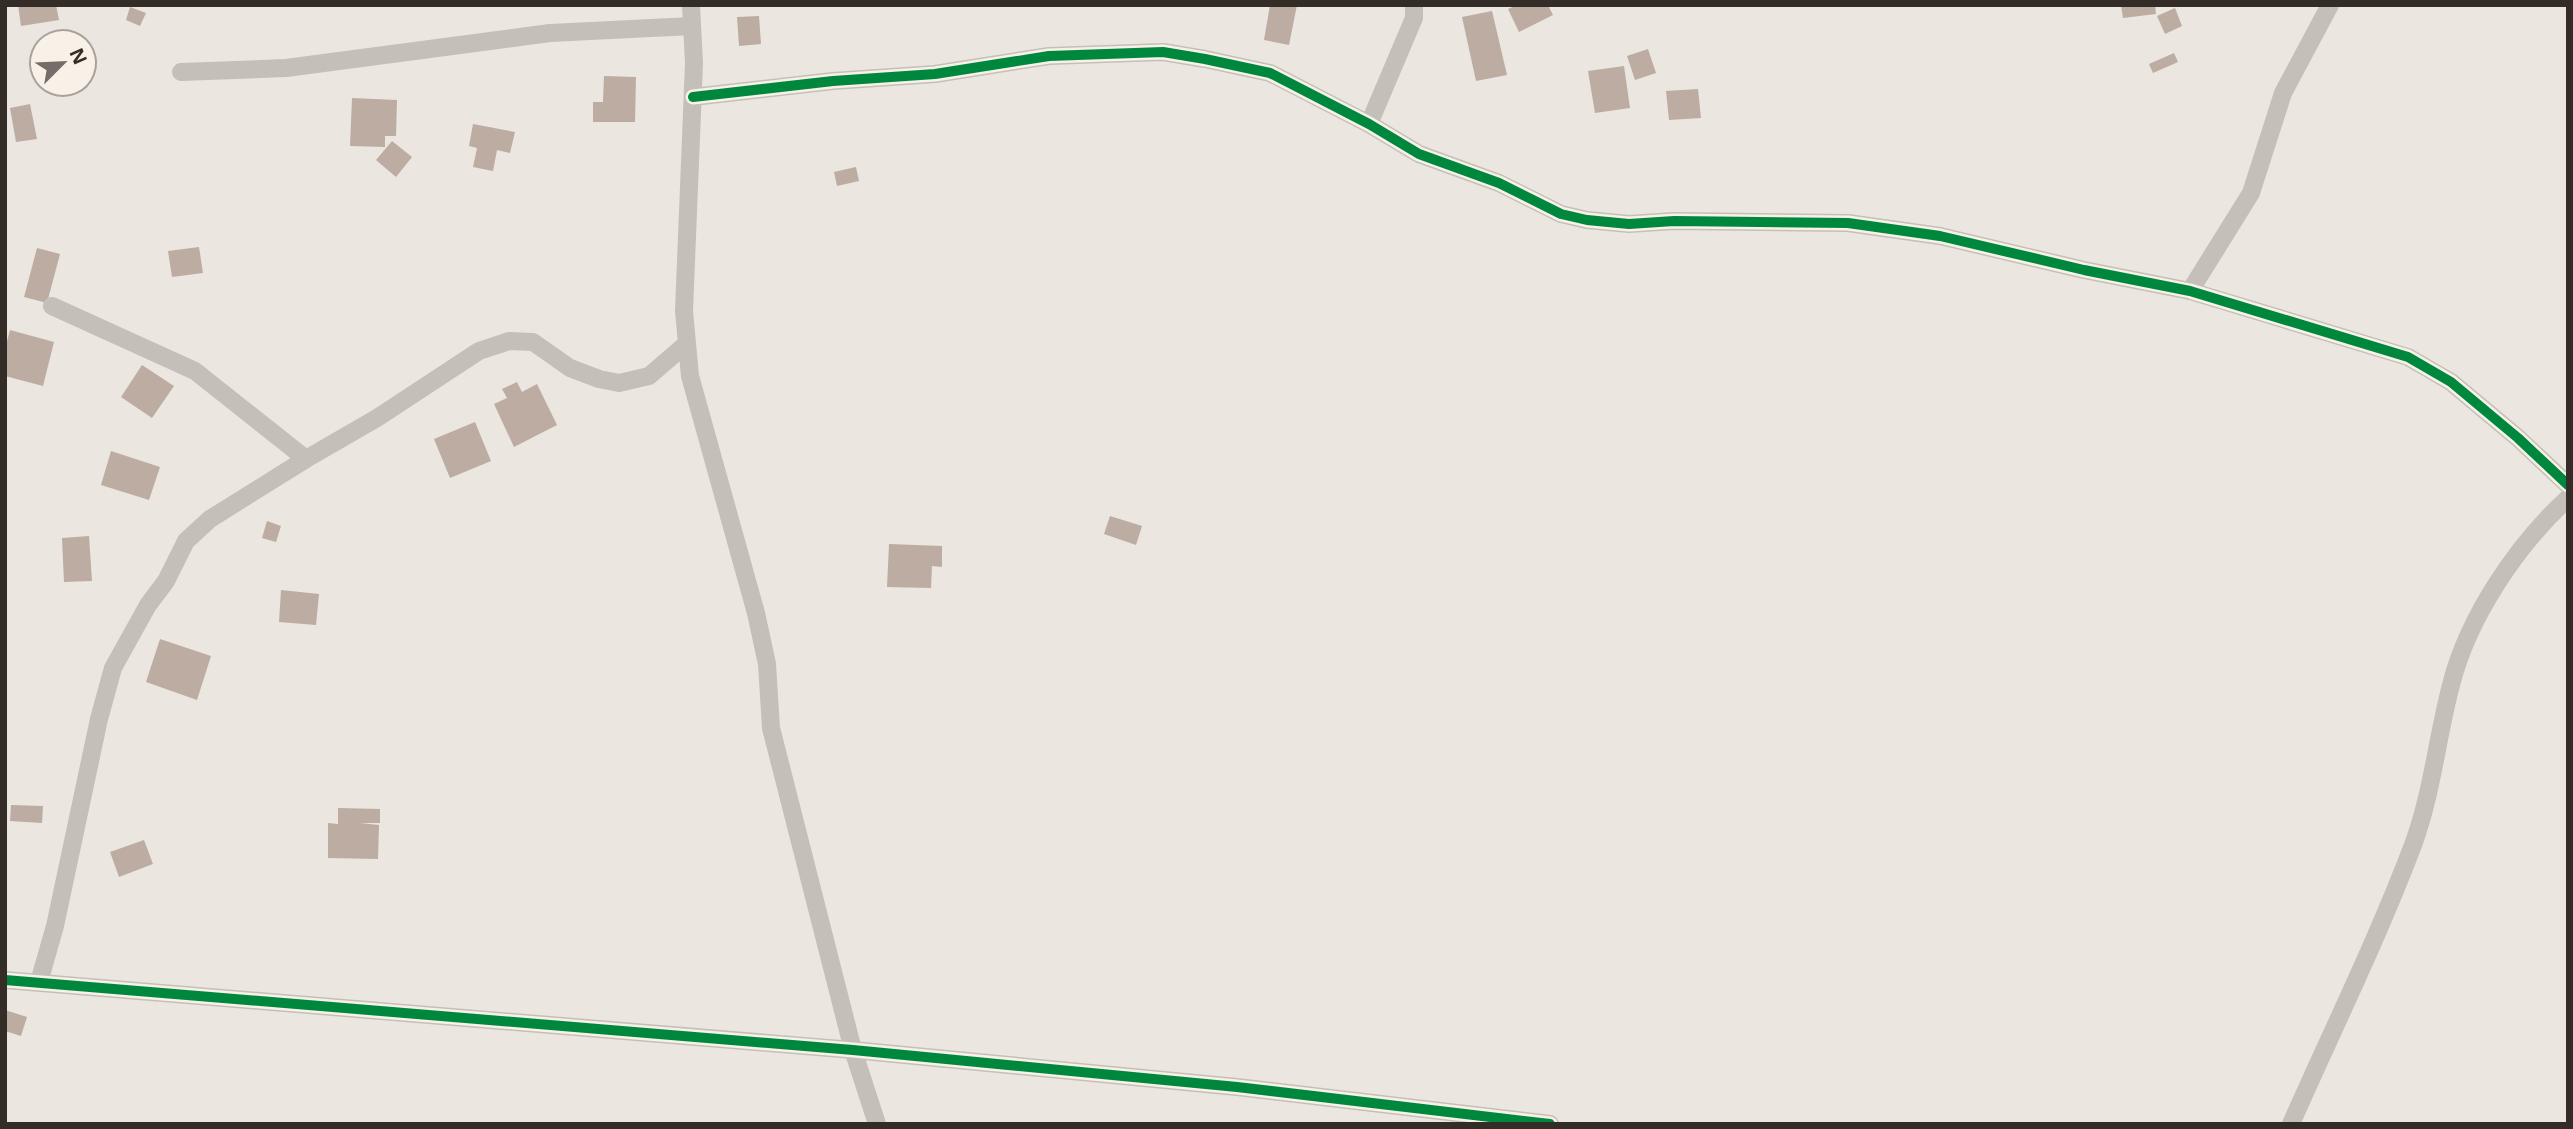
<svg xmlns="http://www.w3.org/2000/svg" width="2573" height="1129" viewBox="0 0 2573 1129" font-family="'Noto Sans',sans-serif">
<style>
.building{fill:#bdaca2}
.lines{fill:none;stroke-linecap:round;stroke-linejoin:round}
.street{stroke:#c4bfb9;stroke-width:18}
.cycleway-casing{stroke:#f8f1e7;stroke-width:15}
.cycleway{stroke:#00873e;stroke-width:10}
</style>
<rect width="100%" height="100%" fill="#ebe6e0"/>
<!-- building -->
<g class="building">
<path d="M18,5h38l3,15 -38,6z"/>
<path d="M1270,5h27l-8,40 -25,-5z"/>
<path d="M1517,5h31l5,10 -34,17 -11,-23z"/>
<path d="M2121,5h34l1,9 -33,4z"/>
<path d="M130,7l16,6 -6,13 -14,-6z"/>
<path d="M2175,8l7,18 -17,8 -8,-18z"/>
<path d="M1492,11l15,64 -31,6 -14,-64z"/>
<path d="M759,16l2,28 -22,2 -2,-29z"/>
<path d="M1648,49l8,24 -21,7 -8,-24z"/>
<path d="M2174,53l4,9 -25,11 -4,-9z"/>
<path d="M1624,66l6,42 -35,5 -7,-42z"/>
<path d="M604,76l32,1 -1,45h-42v-20h10z"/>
<path d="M1698,89l3,29 -32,2 -3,-29z"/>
<path d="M352,98l45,2 -1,36h-11v11l-35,-1z"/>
<path d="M30,104l7,35 -21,3 -6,-34z"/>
<path d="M473,124l42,8 -5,21 -13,-3 -4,21 -20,-4 4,-19 -8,-2z"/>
<path d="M392,141l20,16 -16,20 -20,-17z"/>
<path d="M856,167l3,14 -22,5 -3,-14z"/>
<path d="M199,247l4,26 -31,4 -4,-26z"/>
<path d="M37,248l23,6 -13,49 -23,-6z"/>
<path d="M10,330l44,12 -11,44 -38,-10v-27z"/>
<path d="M142,365l32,21 -22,32 -31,-21z"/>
<path d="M517,382l5,10 15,-8 20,41 -43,22 -20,-43 13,-6 -5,-9z"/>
<path d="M475,422l16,39 -41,17 -16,-39z"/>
<path d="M111,451l49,16 -11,33 -48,-15z"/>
<path d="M1110,516l32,10 -6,19 -32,-11z"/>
<path d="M267,521l14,5 -5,16 -14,-4z"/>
<path d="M89,536l3,45 -28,1 -2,-44z"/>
<path d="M889,544l53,2v21l-10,-1 -1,22 -44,-1z"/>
<path d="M281,590l38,4 -3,31 -37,-3z"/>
<path d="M160,639l51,17 -14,44 -51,-18z"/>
<path d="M11,805l32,1 -1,17 -32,-2z"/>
<path d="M338,808l42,1v14h-20l19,2 -1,34 -50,-1v-35l10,1z"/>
<path d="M144,840l9,24 -34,13 -9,-25z"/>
<path d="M5,1010l22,7 -6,19 -16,-5z"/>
</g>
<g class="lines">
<!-- street -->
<g class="street">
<path d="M691,5l3,58 -10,248 6,65 66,237 11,51 4,64 82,322 24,74"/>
<path d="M181,72l105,-4 264,-35 142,-7"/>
<path d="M693,97l140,-16 102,-7 114,-18 114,-4 42,7 65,14 99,51 50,30 80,29 62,31 26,6 42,4 45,-3 174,2 92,13 144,34 106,21 218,66 43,25 67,56 50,47"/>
<path d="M1369,124l45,-106v-13"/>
<path d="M2190,291l61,-98 32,-100 47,-88"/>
<path d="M52,306l143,65 111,88"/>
<path d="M5,980l848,70 384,37 313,37"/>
<path d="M39,982l16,-56 44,-207 14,-51 35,-63 18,-24 20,-40 24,-22 96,-60 71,-41 102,-67 30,-10 24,1 37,26 29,11 20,4 30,-7 36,-31"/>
<path d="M2291,1124c41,-93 86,-184 122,-279 19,-51 24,-107 38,-160 17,-68 66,-140 117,-187"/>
</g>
<defs>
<g id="cycleway">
<path d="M693,97l140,-16 102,-7 114,-18 114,-4 42,7 65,14 99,51 50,30 80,29 62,31 26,6 42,4 45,-3 174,2 92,13 144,34 106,21 218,66 43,25 67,56 50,47"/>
<path d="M5,980l848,70 384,37 313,37"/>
</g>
</defs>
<!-- cycleway casing -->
<use href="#cycleway" class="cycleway-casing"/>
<!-- cycleway -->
<use href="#cycleway" class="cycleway"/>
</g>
<!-- border -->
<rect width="2573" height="1129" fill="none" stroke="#342c27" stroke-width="14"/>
<!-- north arrow -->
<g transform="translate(63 63) rotate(66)"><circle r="33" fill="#f8f1e7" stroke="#aaa29a" stroke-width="2"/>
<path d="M0-5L12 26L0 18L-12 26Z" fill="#746d68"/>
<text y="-10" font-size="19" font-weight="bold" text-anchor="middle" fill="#342c27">N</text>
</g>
</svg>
